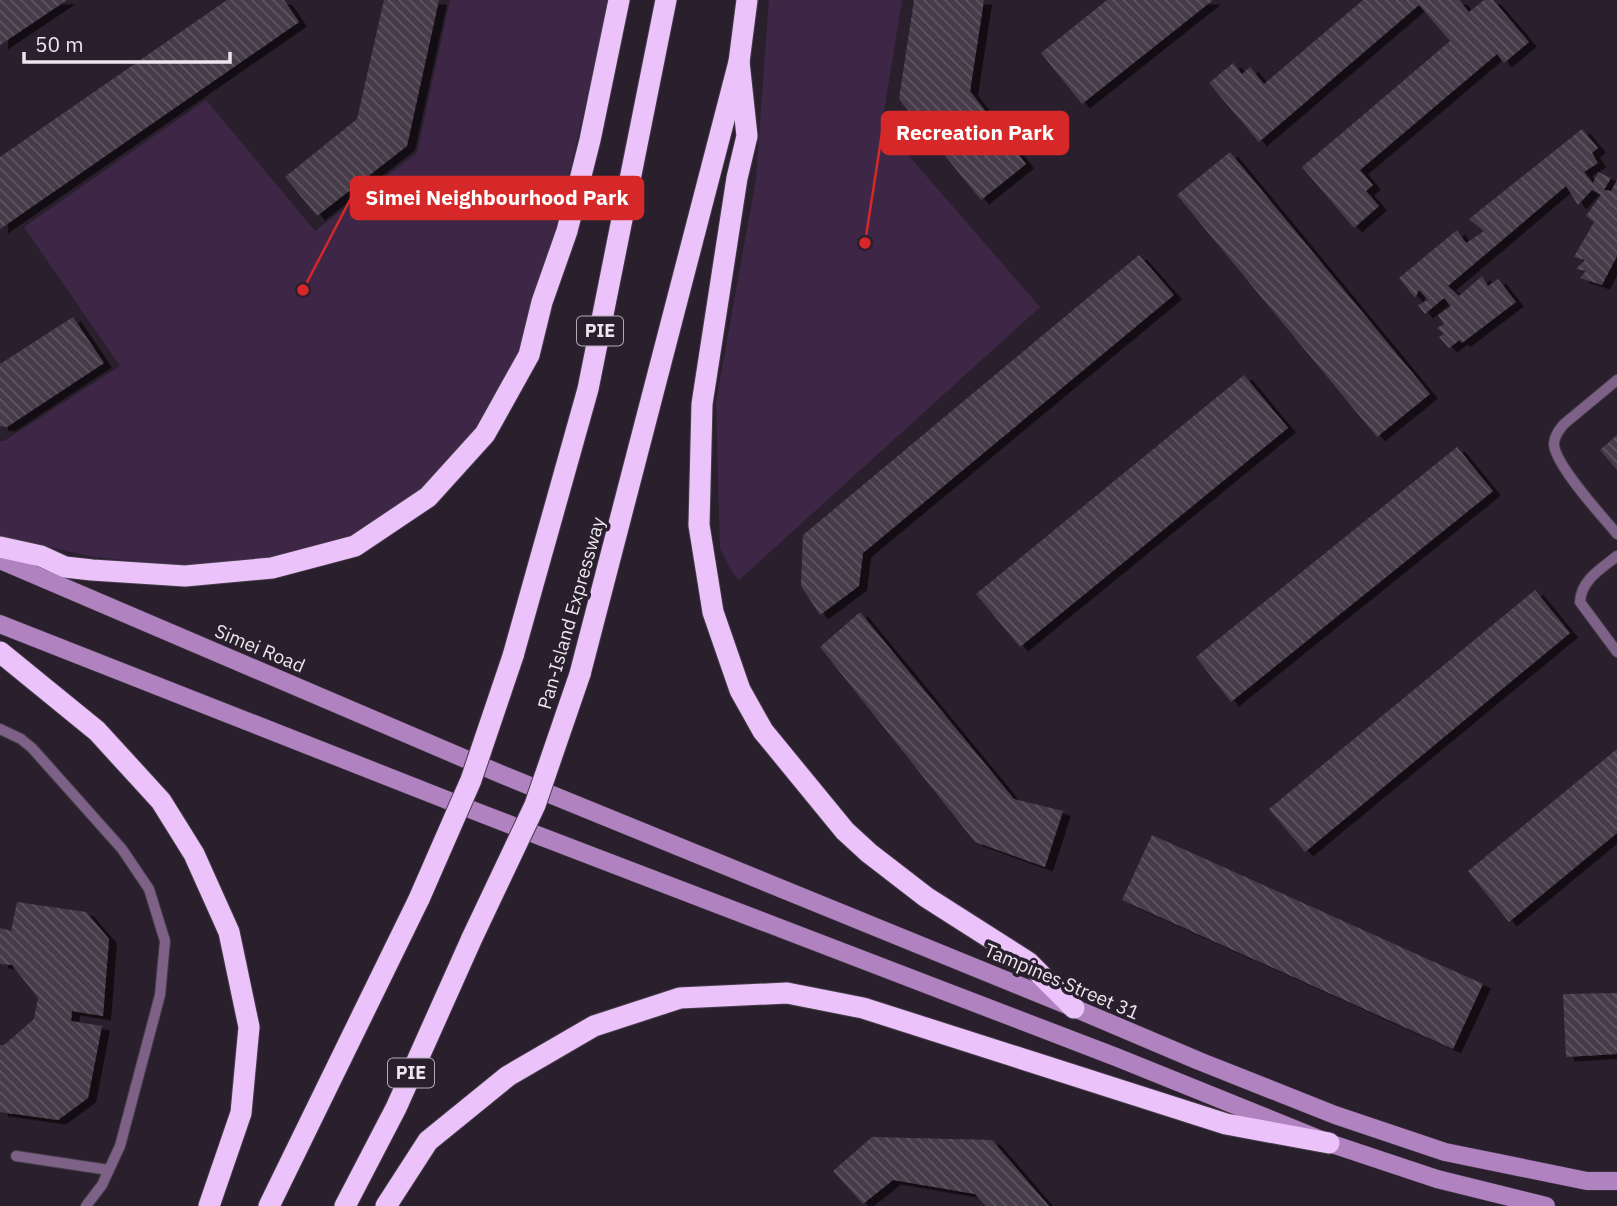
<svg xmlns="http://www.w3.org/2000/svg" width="1617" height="1206" viewBox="0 0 1617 1206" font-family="'IBM Plex Sans',sans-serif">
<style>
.park{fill:#3e2746}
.building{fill:url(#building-back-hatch);filter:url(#shadow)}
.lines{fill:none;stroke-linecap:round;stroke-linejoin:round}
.lane-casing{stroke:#453c48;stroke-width:12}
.secondary-casing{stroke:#453c48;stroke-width:19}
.highway-casing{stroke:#453c48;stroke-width:23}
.lane{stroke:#7d6187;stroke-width:10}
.secondary{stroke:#b082c0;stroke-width:18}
.highway{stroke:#ecc2fb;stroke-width:21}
.highway-bridge-casing{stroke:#453c48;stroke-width:23;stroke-linecap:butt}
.highway-bridge{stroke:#ecc2fb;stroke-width:21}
.labels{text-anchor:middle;stroke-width:7;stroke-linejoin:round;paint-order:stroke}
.shield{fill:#2a202d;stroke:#b2abb4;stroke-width:2}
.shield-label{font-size:18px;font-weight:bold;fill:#ece6ee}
.street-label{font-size:19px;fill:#ece6ee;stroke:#2a202d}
.leader{fill:none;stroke:#d62828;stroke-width:2.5}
.callout-dot{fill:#d62828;stroke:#2a202d;stroke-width:2.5}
.callout{fill:#d62828;stroke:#d62828;stroke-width:2.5}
.callout-label{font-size:21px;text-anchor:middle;font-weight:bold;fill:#fff}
</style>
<defs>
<pattern id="building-back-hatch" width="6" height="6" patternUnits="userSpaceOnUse" patternTransform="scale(1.75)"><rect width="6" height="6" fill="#453b48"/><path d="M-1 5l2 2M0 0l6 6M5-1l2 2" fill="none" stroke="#605763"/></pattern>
<filter id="shadow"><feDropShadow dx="8" dy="4.5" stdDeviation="0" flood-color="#0009"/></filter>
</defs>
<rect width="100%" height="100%" fill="#2a202d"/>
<!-- park -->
<g class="park">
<path d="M450,0h160l-54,230 -36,119 -43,79 -55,60 -72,49 -80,22 -86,7 -90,-9 -94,-21v-95h4l116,-75 -96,-139 182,-127 109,131 102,-78z"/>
<path d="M769,0h133l-18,111 5,22 151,174 -301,273 -6,-7 -13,-25 -4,-146 40,-223z"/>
</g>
<!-- building -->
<g class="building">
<path d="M0,0h67l-67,45z"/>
<path d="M227,0h57l15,22 -299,207v-72z"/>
<path d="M384,0h55l-32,146 -90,70 -32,-39 72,-58z"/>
<path d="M914,0h70l-14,91 56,73 -45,36 -82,-101z"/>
<path d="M1107,0h106l-131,104 -41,-51z"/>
<path d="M1363,0h96l10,12 15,-12h9l36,42 -25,21 -7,-9 -137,116 13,15 -7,6 13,15 -25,22 -52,-61 148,-126 -31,-36 -160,137 -50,-59 24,-20 9,11 8,-7 14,17z"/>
<path d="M1582,129l16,19 -6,5 6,10 -14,9 9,11 5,-11 13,6 -7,12 7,1 6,-11v76l-15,29 -22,-7 6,-7 -10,-2 9,-9 -11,-3 20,-35 -8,-6 15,-21 -9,-5 -14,15 -12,-19 -118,100 11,10 23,-20 6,10 10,-7 18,23 -54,41 -2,-3 -11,8 -10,-11 5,-3 -7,-6 7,-4 -6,-9 13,-9 -7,-8 -19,16 -7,-9 10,-5 -9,-10 -4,8 -16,-20 58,-48 9,13 18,-12 -15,-12z"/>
<path d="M1230,152l200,242 -53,43 -200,-242z"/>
<path d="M1139,255l35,40 -311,258 -4,33 -39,29 -19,-29 2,-51z"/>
<path d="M73,317l31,46 -97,64 -7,-1v-62z"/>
<path d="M1244,375l44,53 -268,219 -44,-53z"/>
<path d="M1617,435v35l-17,-20z"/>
<path d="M1457,447l36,44 -262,211 -35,-45z"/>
<path d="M1535,590l35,43 -265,219 -36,-43z"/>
<path d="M860,612l154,187 49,12 -18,56 -70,-25 -155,-195z"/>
<path d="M1617,749v84l-108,89 -41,-51z"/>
<path d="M1152,835l331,149 -30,65 -331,-149z"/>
<path d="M17,902l69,10 23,27 -6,77 -31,-5 -1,10 31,5 -14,72 -30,22 -58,-8v-67h4l30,-26 4,-21 -26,-33 -12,-1v-36l11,3z"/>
<path d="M1617,993v61l-51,3 -3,-63z"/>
<path d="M872,1137l120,3 57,66h-63l-11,-12 -82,-14 -30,24 -30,-33z"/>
</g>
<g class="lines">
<defs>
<g id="lane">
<path d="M1617,380l-53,44c-5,6 -9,11 -10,19 -1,20 49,74 63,91"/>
<path d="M1617,556c-16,13 -36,24 -37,46l37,50"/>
<path d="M0,729l21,10 11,9 90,101 27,40 16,52 -5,54 -40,151 -18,39 -16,21"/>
<path d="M16,1156l93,14"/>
</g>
<g id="secondary">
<path d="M0,560l503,215 571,233 125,53 136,54 110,37 142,29h30"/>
<path d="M0,624l485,191 631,242 213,86 108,36 109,27"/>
</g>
<g id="highway">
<path d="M739,62l8,74 -10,42 -35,226 -3,121 14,87 27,78 23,41 82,100 24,22 57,44 102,65 46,46"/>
<path d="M0,547l41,9 24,11 27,3 93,6 87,-8 83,-22 73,-49 57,-63 44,-79 13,-53 25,-71 23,-91 29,-140"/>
<path d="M0,652l97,79 64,70 33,53 35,78 20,95 -8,86 -32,93"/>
<path d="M513,656l75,-267 78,-389"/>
<path d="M580,674l159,-612 8,-62"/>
<path d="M269,1206l150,-307"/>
<path d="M345,1206l51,-98 76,-170"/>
<path d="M386,1206l42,-65 80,-65 86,-50 86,-28 107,-5 76,15 363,116 103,19"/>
</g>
</defs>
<!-- lane casing -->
<use href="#lane" class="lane-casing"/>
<!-- secondary casing -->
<use href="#secondary" class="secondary-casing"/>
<!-- highway casing -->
<use href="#highway" class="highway-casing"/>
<!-- lane -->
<use href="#lane" class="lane"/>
<!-- secondary -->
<use href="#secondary" class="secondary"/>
<!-- highway -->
<use href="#highway" class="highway"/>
<defs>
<g id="highway-bridge">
<path d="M419,899l52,-119 42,-124"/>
<path d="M472,938l63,-133 45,-131"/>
</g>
</defs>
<!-- highway-bridge casing -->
<use href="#highway-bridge" class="highway-bridge-casing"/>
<!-- highway-bridge -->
<use href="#highway-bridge" class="highway-bridge"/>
</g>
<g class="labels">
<!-- shield labels -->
<g class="shield">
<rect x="577" y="316.5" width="46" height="29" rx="5"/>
<rect x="388" y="1058.5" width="46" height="29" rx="5"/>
</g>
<g class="shield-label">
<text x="600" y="337">PIE</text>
<text x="411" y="1079">PIE</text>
</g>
<!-- street labels -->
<g class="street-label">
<text transform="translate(571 613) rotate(-74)" y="7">Pan-Island Expressway</text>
<text transform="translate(260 648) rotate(23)" y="7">Simei Road</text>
<text transform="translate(1062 981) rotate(23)" y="7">Tampines Street 31</text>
</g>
</g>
<!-- callouts -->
<path class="leader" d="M865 243L882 133M303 290L351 198"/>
<g class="callout-dot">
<circle cx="865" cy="243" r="7"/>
<circle cx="303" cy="290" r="7"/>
</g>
<g class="callout">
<rect x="882" y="112" width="186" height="42" rx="7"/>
<rect x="351" y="177" width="292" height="42" rx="7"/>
</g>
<g class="callout-label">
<text x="975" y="140">Recreation Park</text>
<text x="497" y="205">Simei Neighbourhood Park</text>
</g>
<!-- scale -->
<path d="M24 52v10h206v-10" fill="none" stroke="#ece6ee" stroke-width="3.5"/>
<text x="35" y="52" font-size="21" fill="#ece6ee" stroke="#2a202d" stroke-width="5" paint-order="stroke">50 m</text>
</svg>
